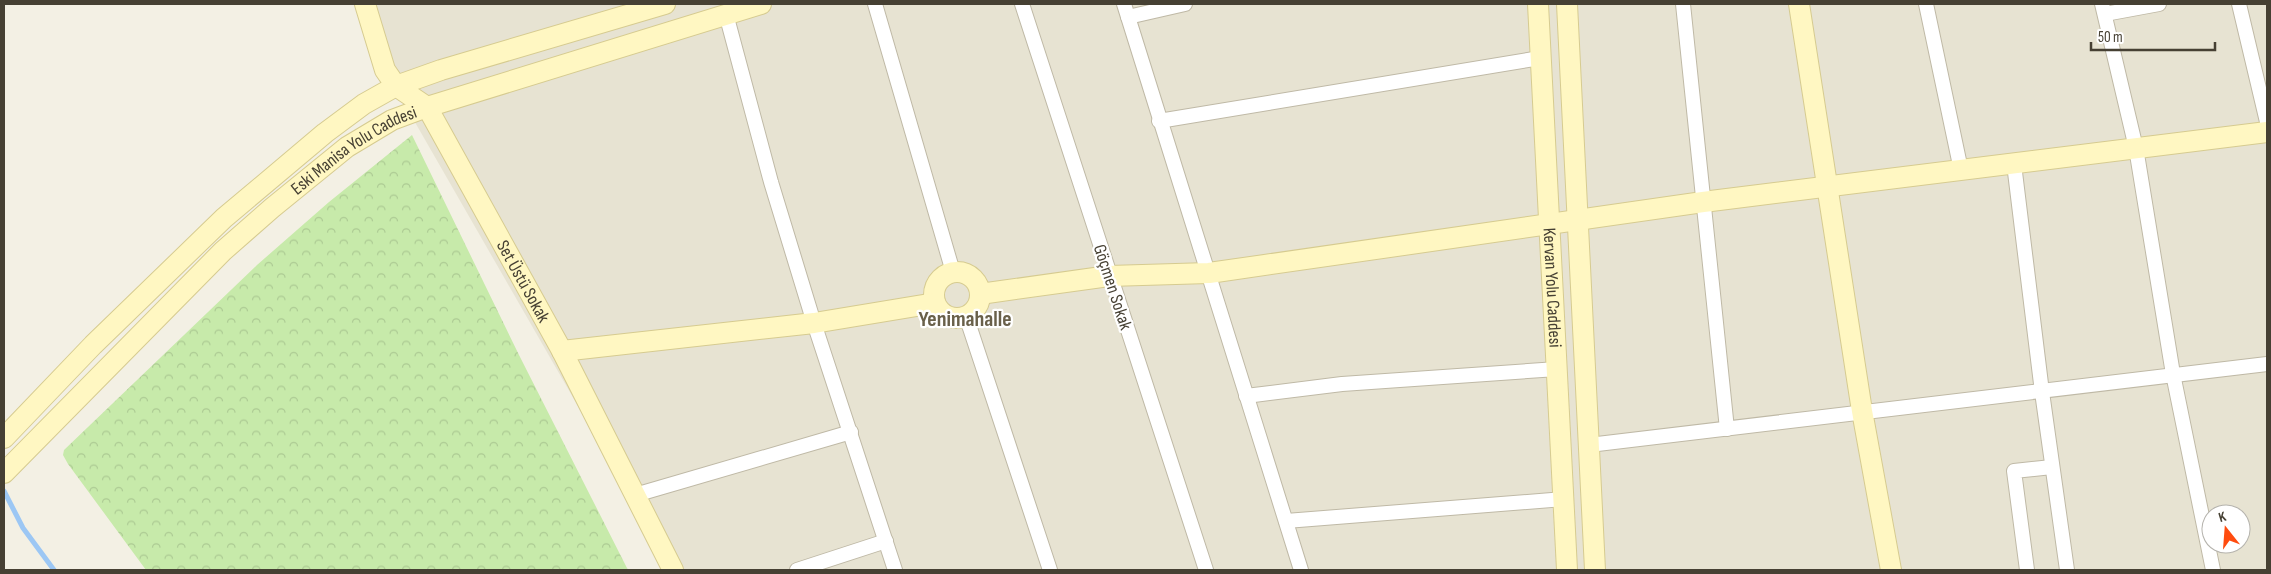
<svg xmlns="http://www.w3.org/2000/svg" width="2271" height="574" viewBox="0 0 2271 574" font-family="'Sofia Sans Condensed',sans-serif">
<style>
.residential{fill:#e7e3d2;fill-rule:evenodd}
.forest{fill:url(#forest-crowns)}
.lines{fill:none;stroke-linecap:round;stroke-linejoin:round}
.stream{stroke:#9cc7f4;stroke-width:5}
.street-casing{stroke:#bfb9a6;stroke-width:16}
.secondary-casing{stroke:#d6cb90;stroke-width:22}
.street{stroke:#fff;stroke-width:14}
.secondary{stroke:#fff7c2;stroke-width:20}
.labels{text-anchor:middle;stroke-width:4.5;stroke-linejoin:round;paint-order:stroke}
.street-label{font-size:18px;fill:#464033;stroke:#fff}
.district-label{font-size:22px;font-weight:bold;fill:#69604a;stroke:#fff}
</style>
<defs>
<pattern id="forest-crowns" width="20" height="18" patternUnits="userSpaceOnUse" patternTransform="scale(1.25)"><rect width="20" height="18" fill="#c7eaaa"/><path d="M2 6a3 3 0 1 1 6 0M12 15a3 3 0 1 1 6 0" fill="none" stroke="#acca93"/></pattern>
</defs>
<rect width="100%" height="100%" fill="#f3f0e4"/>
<!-- residential -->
<path class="residential" d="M356,4h1911v566h-1595l-287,-500zM2211,514h30v30h-30z"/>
<!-- forest -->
<path class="forest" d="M412,135l107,220 109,215h-482l-78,-106 -5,-9 1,-5 193,-185 72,-63z"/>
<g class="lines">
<!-- stream -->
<path class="stream" d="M4,491l19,37 31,42"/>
<defs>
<g id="street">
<path d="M875,4l78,268"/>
<path d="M1022,4l184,566"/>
<path d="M1124,4l177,566"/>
<path d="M1683,4l44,425"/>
<path d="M1926,4l35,166"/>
<path d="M2102,4l34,144 37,226 40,196"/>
<path d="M2239,4l28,118"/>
<path d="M726,14l45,168 43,141 81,247"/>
<path d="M2105,14l54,-10"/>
<path d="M1128,17l57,-13"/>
<path d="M1159,121l381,-63"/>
<path d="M2014,164l28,228 25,178"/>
<path d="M966,316l84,254"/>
<path d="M1246,396l96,-12 215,-15"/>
<path d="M1589,445l678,-81"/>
<path d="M635,495l216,-63"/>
<path d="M1286,521l278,-22"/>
<path d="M797,570l89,-29"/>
<path d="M2027,570l-13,-99 38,-4"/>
</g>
<g id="secondary">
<path id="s1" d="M365,4l20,66 11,16 31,21 135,244 111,219"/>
<path id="s2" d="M1538,4l29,566"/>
<path d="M1567,4l28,566"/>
<path d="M1799,4l63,407 29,159"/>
<circle cx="957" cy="295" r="23"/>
<path d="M980,294l129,-18 100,-3 494,-71 564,-70"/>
<path d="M562,351l252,-28 121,-20"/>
<path d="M4,438l89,-93 131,-127 101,-85 39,-29 32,-18 45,-16 224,-66"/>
<path id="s3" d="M4,473l219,-222 49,-43 75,-61 45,-27 35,-13 334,-103"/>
</g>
</defs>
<!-- street casing -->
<use href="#street" class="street-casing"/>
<!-- secondary casing -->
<use href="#secondary" class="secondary-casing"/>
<!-- street -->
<use href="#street" class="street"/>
<!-- secondary -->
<use href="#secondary" class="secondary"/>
</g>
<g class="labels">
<!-- street labels -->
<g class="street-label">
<text dy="6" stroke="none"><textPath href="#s3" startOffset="478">Eski Manisa Yolu Caddesi</textPath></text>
<text dy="6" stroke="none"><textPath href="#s1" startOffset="325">Set Üstü Sokak</textPath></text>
<text transform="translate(1113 287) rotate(72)" y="6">Göçmen Sokak</text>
<text dy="6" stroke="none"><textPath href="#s2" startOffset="284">Kervan Yolu Caddesi</textPath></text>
</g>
<!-- district labels -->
<g class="district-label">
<text x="965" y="326">Yenimahalle</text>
</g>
</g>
<!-- border -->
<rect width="2271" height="574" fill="none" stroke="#464033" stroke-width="10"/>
<!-- north arrow -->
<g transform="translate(2226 529) rotate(343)"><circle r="24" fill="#ffffff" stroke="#b5b3ad"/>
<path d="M0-4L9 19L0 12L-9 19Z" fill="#ff4c0f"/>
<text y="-8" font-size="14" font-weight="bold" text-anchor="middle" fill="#464033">K</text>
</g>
<!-- scale -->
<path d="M2091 42v8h124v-8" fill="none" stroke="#464033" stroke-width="2.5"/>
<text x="2098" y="42" font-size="15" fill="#464033" stroke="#ffffff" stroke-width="4" paint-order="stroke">50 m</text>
</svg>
